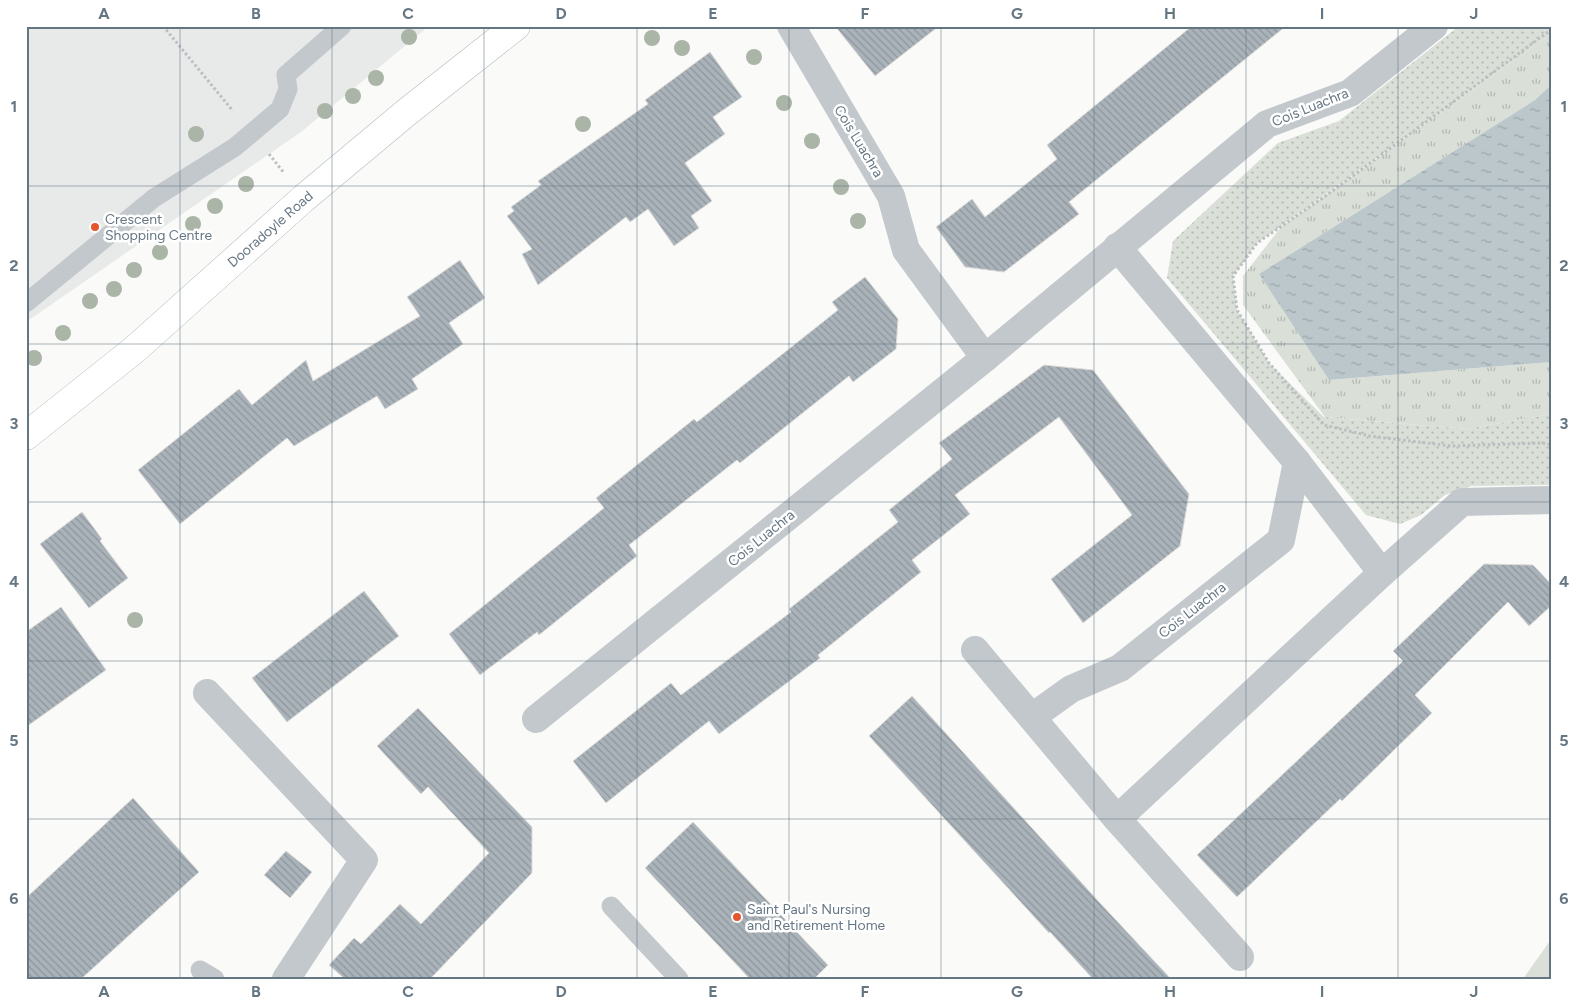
<svg xmlns="http://www.w3.org/2000/svg" width="1578" height="1005" viewBox="0 0 1578 1005" font-family="Figtree,sans-serif">
<style>
.built{fill:#e8e9e9}
.grass{fill:url(#grass-tufts)}
.park{fill:url(#park-dots)}
.pitch{fill:#dadfd7}
.water{fill:url(#water-ripples)}
.building{fill:url(#building-back-hatch);stroke:#dcdcda}
.lines{fill:none;stroke-linecap:round;stroke-linejoin:round}
.secondary-casing{stroke:#b3babf;stroke-width:29}
.path{stroke:#bbbfc2;stroke-width:3;stroke-dasharray:2.5 2.5;stroke-linecap:butt}
.service{stroke:#c3c8cc;stroke-width:19}
.minor{stroke:#c3c8cc;stroke-width:28}
.secondary{stroke:#fff;stroke-width:28}
.tree{fill:#aab4a7}
.grid{fill:none;stroke:#657683;stroke-width:1;stroke-opacity:0.55}
.poi-dot{fill:#e4572e;stroke:#fff;stroke-width:2}
.labels{text-anchor:middle;stroke-width:5;stroke-linejoin:round;paint-order:stroke}
.street-label{font-size:14px;fill:#657683;stroke:#fff}
.poi-label{font-size:14px;fill:#657683;stroke:#fff;text-anchor:start}
.neatline{fill:none;stroke:#657683;stroke-width:2}
.grid-label{font-size:16px;text-anchor:middle;font-weight:bold;fill:#657683}
</style>
<defs>
<pattern id="grass-tufts" width="24" height="20" patternUnits="userSpaceOnUse" patternTransform="scale(1.25)"><rect width="24" height="20" fill="#dadfd7"/><path d="M3 7l-1-3M5 7V3M7 7l1-3M15 17l-1-3M17 17v-4M19 17l1-3" fill="none" stroke="#b4b9b4"/></pattern>
<pattern id="park-dots" width="8" height="8" patternUnits="userSpaceOnUse" patternTransform="scale(1.25)"><rect width="8" height="8" fill="#dadfd7"/><path d="M2 2h.1M6 6h.1" fill="none" stroke="#b4b9b4" stroke-width="1.8" stroke-linecap="round"/></pattern>
<pattern id="water-ripples" width="26" height="14" patternUnits="userSpaceOnUse" patternTransform="scale(1.25)"><rect width="26" height="14" fill="#bbc7cb"/><path d="M2 4q2-2 4 0t4 0M15 11q2-2 4 0t4 0" fill="none" stroke="#9ca6aa"/></pattern>
<pattern id="building-back-hatch" width="6" height="6" patternUnits="userSpaceOnUse" patternTransform="scale(1.25)"><rect width="6" height="6" fill="#aab3b9"/><path d="M-1 5l2 2M0 0l6 6M5-1l2 2" fill="none" stroke="#8e969c"/></pattern>
</defs>
<rect width="100%" height="100%" fill="#fafaf8"/>
<!-- built -->
<path class="built" d="M26,26h403l-128,106 -275,190z"/>
<!-- grass -->
<path class="grass" d="M1552,33v51l-17,16 -276,174 70,106 223,-18v52l-85,15 -142,-12 -82,-112v-29l38,-49z"/>
<!-- park -->
<path class="park" d="M1459,26h93v7l-295,210 -24,33 4,34 32,53 55,54 143,12 85,-15v71l-81,1 -26,9 -24,20 -21,9 -34,-9 -199,-237 6,-37 105,-98 61,-22z"/>
<!-- pitch -->
<path class="pitch" d="M1552,938v41h-29z"/>
<!-- water -->
<path class="water" d="M1552,84v278l-223,18 -70,-106 276,-174z"/>
<!-- building -->
<g class="building">
<path d="M835,26h104l-64,50z"/>
<path d="M1192,26h94l-217,176 10,12 -75,58 -39,-5 -29,-40 36,-28 13,18 72,-58 -10,-14z"/>
<path d="M710,52l32,45 -29,20 12,17 -40,29 27,38 -21,15 8,12 -25,18 -26,-37 -18,13 -4,-5 -88,68 -16,-31 10,-5 -25,-33 7,-5 -3,-4 30,-22 -3,-4 110,-77 -3,-4z"/>
<path d="M460,260l25,38 -36,25 14,21 -51,35 6,10 -33,20 -8,-13 -83,50 -7,-8 -107,86 -42,-54 101,-81 13,16 54,-45 7,21 107,-65 -13,-19z"/>
<path d="M865,277l33,42 -2,30 -43,33 -4,-6 -109,87 -3,-3 -108,85 8,11 -98,79 -2,-3 -57,43 -31,-41 155,-126 -8,-10 98,-79 3,3 141,-112 -6,-8z"/>
<path d="M1044,365l49,5 96,124 -9,52 -97,77 -32,-44 81,-64 -73,-98 -104,78 15,19 -58,46 9,12 -103,83 2,3 -101,76 -10,-13 -103,82 -33,-42 98,-78 10,12 110,-83 -2,-3 109,-87 -9,-12 63,-51 -13,-16z"/>
<path d="M82,512l20,27 -2,2 28,37 -39,30 -49,-64z"/>
<path d="M1484,564l49,1 19,20v20l-23,21 -21,-24 -93,93 17,18 -90,88 -2,-2 -103,98 -40,-42 206,-194 -10,-10z"/>
<path d="M364,591l35,45 -112,86 -35,-44z"/>
<path d="M61,607l45,63 -80,57v-95z"/>
<path d="M912,696l188,207 71,76h-78l-43,-47 -1,1 -180,-197z"/>
<path d="M418,708l114,119v46l-102,106h-85l-16,-14 25,-27 7,6 39,-40 21,20 68,-71 -61,-66 -7,7 -44,-48z"/>
<path d="M133,798l66,74 -118,107h-55v-81z"/>
<path d="M693,822l135,143 -14,14h-64l-105,-111z"/>
<path d="M286,851l26,21 -22,26 -26,-23z"/>
</g>
<g class="lines">
<defs>
<path id="secondary" d="M26,436l108,-86 170,-152 103,-86 109,-86"/>
</defs>
<!-- secondary casing -->
<use href="#secondary" class="secondary-casing"/>
<!-- path -->
<g class="path">
<path d="M163,26l70,85"/>
<path d="M1552,29l-225,166 -70,48 -24,33 4,34 32,53 55,62 46,11 81,10 91,-3 10,2"/>
<path d="M269,154l15,19"/>
</g>
<!-- service -->
<g class="service">
<path d="M26,303l128,-105 81,-51 45,-38 8,-20 -2,-14 56,-49"/>
<path d="M611,906l68,73"/>
<path d="M200,970l15,9"/>
</g>
<!-- minor -->
<g class="minor">
<path d="M791,26l100,170 15,54 79,108"/>
<path d="M1117,247l180,215 85,111"/>
<path d="M975,650l142,169 123,138"/>
<path d="M207,693l157,167 -78,119"/>
<path d="M1032,717l39,-28 49,-21 161,-128 16,-78"/>
<path d="M536,719l449,-361 282,-234 83,-31 84,-67"/>
<path d="M1117,819l265,-246 80,-71 90,-2"/>
</g>
<!-- secondary -->
<use href="#secondary" class="secondary"/>
</g>
<!-- trees -->
<g class="tree">
<circle cx="409" cy="37" r="8"/>
<circle cx="652" cy="38" r="8"/>
<circle cx="682" cy="48" r="8"/>
<circle cx="754" cy="57" r="8"/>
<circle cx="376" cy="78" r="8"/>
<circle cx="353" cy="96" r="8"/>
<circle cx="784" cy="103" r="8"/>
<circle cx="325" cy="111" r="8"/>
<circle cx="583" cy="124" r="8"/>
<circle cx="196" cy="134" r="8"/>
<circle cx="812" cy="141" r="8"/>
<circle cx="246" cy="184" r="8"/>
<circle cx="841" cy="187" r="8"/>
<circle cx="215" cy="206" r="8"/>
<circle cx="858" cy="221" r="8"/>
<circle cx="193" cy="224" r="8"/>
<circle cx="160" cy="252" r="8"/>
<circle cx="134" cy="270" r="8"/>
<circle cx="114" cy="289" r="8"/>
<circle cx="90" cy="301" r="8"/>
<circle cx="63" cy="333" r="8"/>
<circle cx="34" cy="358" r="8"/>
<circle cx="135" cy="620" r="8"/>
</g>
<!-- grid -->
<path class="grid" d="M180,26v953M332,26v953M484,26v953M637,26v953M789,26v953M941,26v953M1094,26v953M1246,26v953M1398,26v953M26,186h1526M26,344h1526M26,502h1526M26,661h1526M26,819h1526"/>
<!-- markers -->
<g class="poi-dot">
<circle cx="95" cy="227" r="5"/>
<circle cx="737" cy="917" r="5"/>
</g>
<g class="labels">
<!-- street labels -->
<g class="street-label">
<text transform="translate(1310 107) rotate(-22)" y="5">Cois Luachra</text>
<text transform="translate(859 141) rotate(59)" y="5">Cois Luachra</text>
<text transform="translate(270 229) rotate(-41)" y="5">Dooradoyle Road</text>
<text transform="translate(761 538) rotate(-39)" y="5">Cois Luachra</text>
<text transform="translate(1192 610) rotate(-38)" y="5">Cois Luachra</text>
</g>
<!-- poi labels -->
<g class="poi-label">
<text x="105" y="224">Crescent<tspan x="105" dy="16">Shopping Centre</tspan></text>
<text x="747" y="914">Saint Paul's Nursing<tspan x="747" dy="16">and Retirement Home</tspan></text>
</g>
</g>
<!-- border -->
<rect width="1578" height="1005" fill="none" stroke="#ffffff" stroke-width="55"/>
<rect x="28" y="28" width="1522" height="950" class="neatline"/>
<g class="grid-label">
<text x="104" y="19">A</text>
<text x="256" y="19">B</text>
<text x="408" y="19">C</text>
<text x="561" y="19">D</text>
<text x="713" y="19">E</text>
<text x="865" y="19">F</text>
<text x="1017" y="19">G</text>
<text x="1170" y="19">H</text>
<text x="1322" y="19">I</text>
<text x="1474" y="19">J</text>
<text x="14" y="112">1</text>
<text x="1564" y="112">1</text>
<text x="14" y="271">2</text>
<text x="1564" y="271">2</text>
<text x="14" y="429">3</text>
<text x="1564" y="429">3</text>
<text x="14" y="587">4</text>
<text x="1564" y="587">4</text>
<text x="14" y="746">5</text>
<text x="1564" y="746">5</text>
<text x="14" y="904">6</text>
<text x="1564" y="904">6</text>
<text x="104" y="997">A</text>
<text x="256" y="997">B</text>
<text x="408" y="997">C</text>
<text x="561" y="997">D</text>
<text x="713" y="997">E</text>
<text x="865" y="997">F</text>
<text x="1017" y="997">G</text>
<text x="1170" y="997">H</text>
<text x="1322" y="997">I</text>
<text x="1474" y="997">J</text>
</g>
</svg>
